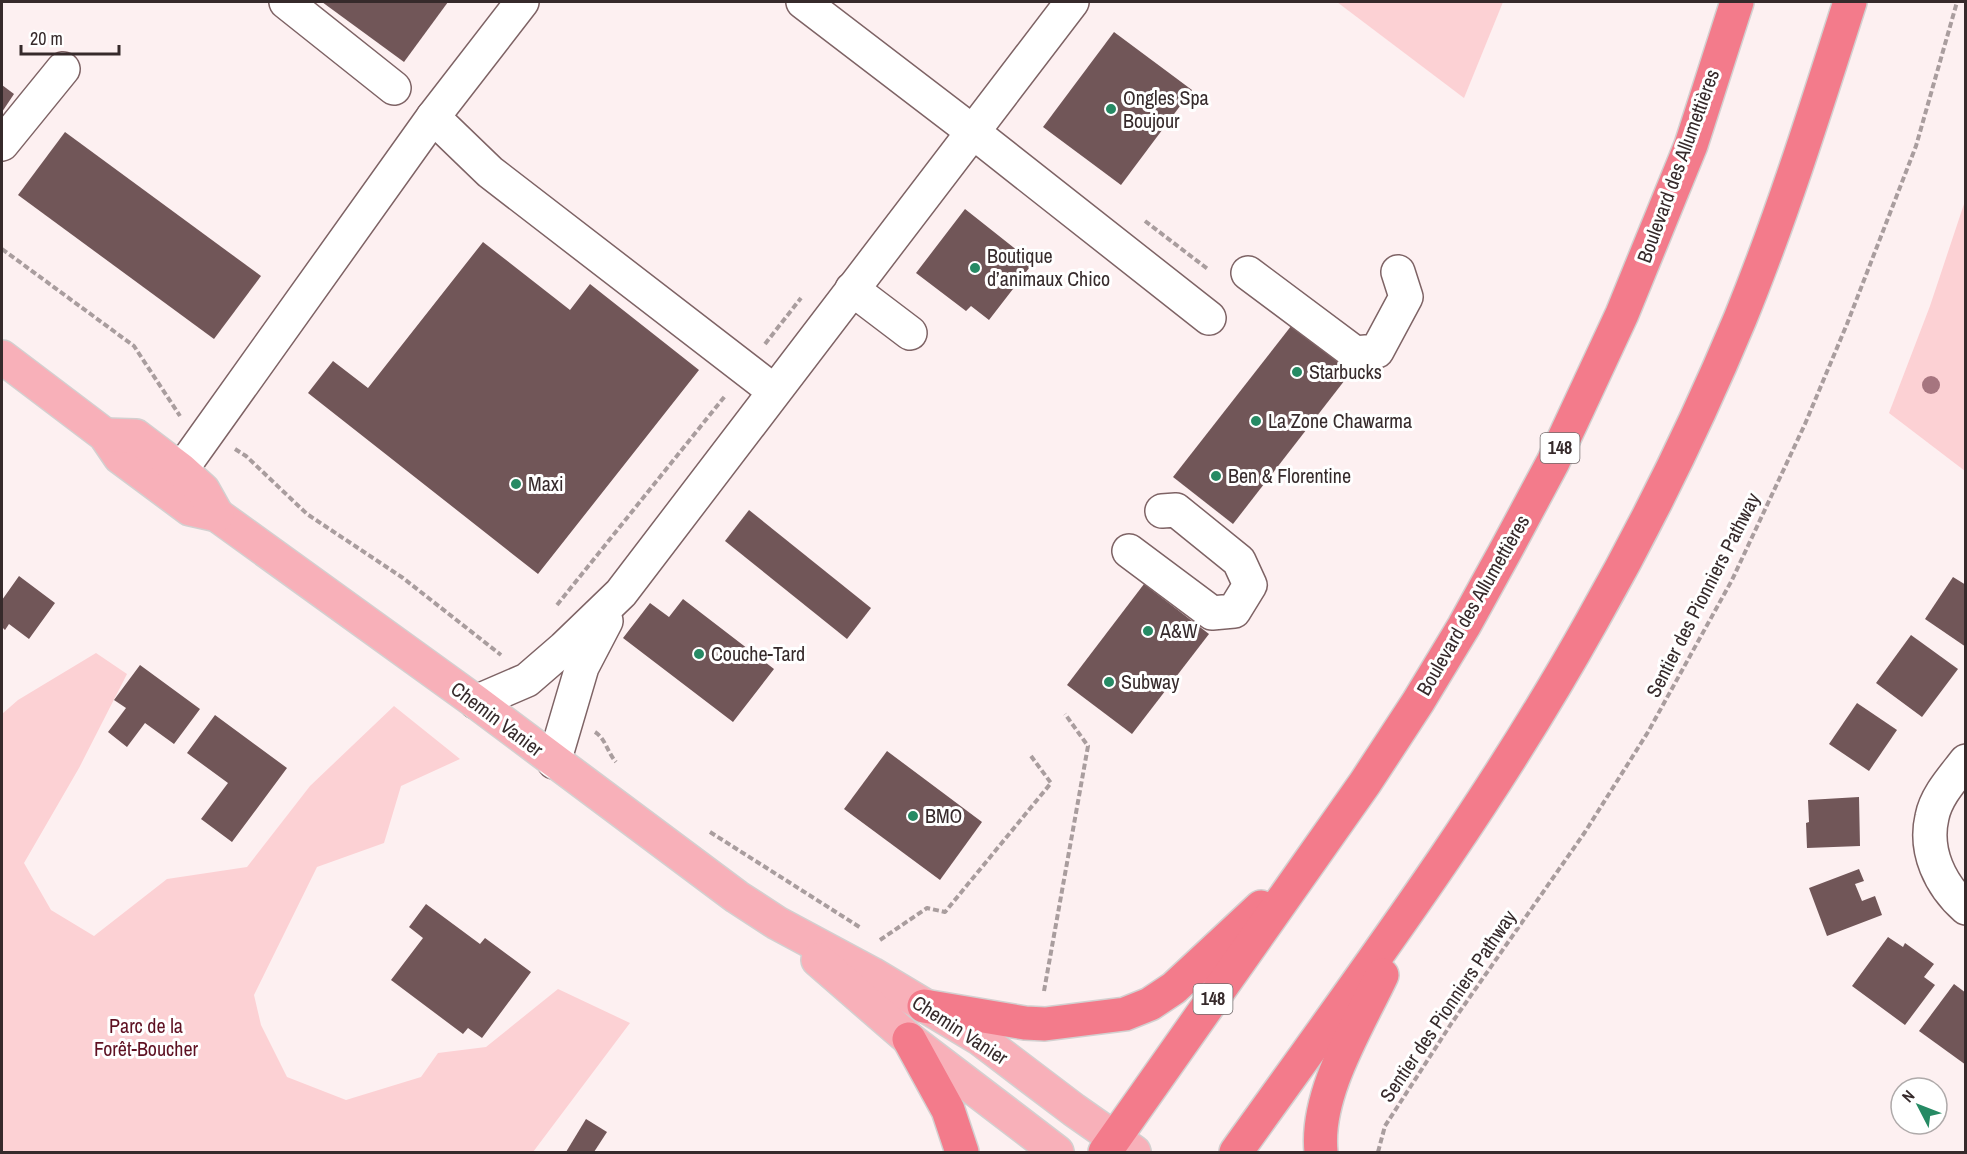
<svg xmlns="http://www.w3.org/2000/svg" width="1967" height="1154" viewBox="0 0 1967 1154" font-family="'Archivo Narrow',sans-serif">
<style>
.green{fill:#fcd1d4}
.building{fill:#715658}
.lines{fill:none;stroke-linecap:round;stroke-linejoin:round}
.minor-casing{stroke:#7e6365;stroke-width:36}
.major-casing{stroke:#d3d0d0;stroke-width:36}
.highway-casing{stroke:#d3d0d0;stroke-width:36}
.path{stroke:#a99d9e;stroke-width:4;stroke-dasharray:6 3;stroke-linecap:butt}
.minor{stroke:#fff;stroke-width:33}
.major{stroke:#f8b0b9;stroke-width:33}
.highway{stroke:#f37b8b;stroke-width:33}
.tree{fill:#a6757f}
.poi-dot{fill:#268a64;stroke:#fff;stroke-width:2}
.labels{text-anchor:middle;stroke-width:6;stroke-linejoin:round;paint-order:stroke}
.shield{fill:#fff;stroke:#726a6b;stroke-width:1.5}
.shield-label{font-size:18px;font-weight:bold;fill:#362a2b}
.poi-label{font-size:20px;fill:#362a2b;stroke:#fff;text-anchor:start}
.street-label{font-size:20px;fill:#362a2b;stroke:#fff}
.park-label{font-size:20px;fill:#5e1122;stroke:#fff}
</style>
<rect width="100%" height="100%" fill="#fdf0f1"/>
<!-- green -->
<g class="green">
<path d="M1337,2h166l-39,96z"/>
<path d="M1965,201l1,270h-1l-76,-58 41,-107z"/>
<path d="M96,653l31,21 -48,94 -55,95 27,47 43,26 73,-57 80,-12 63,-81 84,-80 66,53 -59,27 -17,57 -67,24 -63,128 7,30 26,52 59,23 75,-23 17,-24 48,-6 72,-58 72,34 -97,129h-531v-438l16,-14z"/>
</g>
<!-- building -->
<g class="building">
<path d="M322,2h126l-44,60z"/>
<path d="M1114,32l78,58 -71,95 -78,-58z"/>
<path d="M2,85l12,9 -12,18z"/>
<path d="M65,132l196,144 -47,63 -196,-144z"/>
<path d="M965,209l68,54 -44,57 -18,-14 -5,5 -50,-38z"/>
<path d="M483,242l87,68 20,-26 109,86 -161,204 -230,-181 25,-32 35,27z"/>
<path d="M1295,321l60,46 -122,157 -60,-47z"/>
<path d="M749,510l122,98 -24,31 -122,-98z"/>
<path d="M19,576l36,27 -26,36 -20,-15 -4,6 -3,-3v-27z"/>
<path d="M1953,577l13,8v62l-41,-28z"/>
<path d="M1144,584l65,50 -77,100 -65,-49z"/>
<path d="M683,599l91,70 -41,53 -110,-84 27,-35 19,14z"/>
<path d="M1911,635l47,34 -36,48 -46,-34z"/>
<path d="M140,665l60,44 -26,35 -29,-21 -18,24 -19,-15 18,-24 -12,-8z"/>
<path d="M1857,703l40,27 -28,41 -40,-27z"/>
<path d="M215,715l72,53 -55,74 -31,-23 27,-36 -41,-30z"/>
<path d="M887,751l95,71 -42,58 -96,-71z"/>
<path d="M1859,797l1,49 -53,2 -1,-25 3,-1 -1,-22z"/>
<path d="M1859,869l5,12 -9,3 7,17 13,-5 7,19 -55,21 -18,-48z"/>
<path d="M426,904l54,40 5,-6 46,34 -49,66 -14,-10 -5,6 -72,-54 32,-42 -14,-11z"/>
<path d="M1888,937l15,10 2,-4 29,21 -10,13 11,8 -30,40 -53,-39z"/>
<path d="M1954,984l12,9v72l-47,-34z"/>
<path d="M586,1119l21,13 -13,20h-28z"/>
</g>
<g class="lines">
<defs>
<g id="minor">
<path d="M286,2l108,86"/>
<path d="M803,2l170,130 236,186"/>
<path d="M433,117l57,55 284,219"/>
<path d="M2,144l61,-75"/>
<path d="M1248,273l107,80 22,-2 29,-54 -8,-25"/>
<path d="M852,289l58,44"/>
<path d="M181,470l252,-353 89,-115"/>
<path d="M1129,551l83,62 22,-2 16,-26 -11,-24 -63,-51 -14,1"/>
<path d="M476,702l51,-22 37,-32 57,-55 451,-591"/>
<path d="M1966,761c-13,17 -30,35 -34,56 -8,34 8,68 34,91"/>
<path d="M554,762l28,-95 24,-46"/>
</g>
<g id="major">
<path d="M2,357l103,78 15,22 70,52 27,6 259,187 261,195 40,26 95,51 107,64 95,72 60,42"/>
<path d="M105,435l31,1 45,34 22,20 14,25"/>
<path d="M818,960l91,79 148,113"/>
</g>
<g id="highway">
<path d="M924,1006l101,17 20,1 80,-10 25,-10 24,-16 87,-81"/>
<path d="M909,1039l39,71 14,42"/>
<path d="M1105,1152l260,-369 53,-81 46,-76 43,-78 46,-86 69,-148 69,-169 46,-143"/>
<path d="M1236,1152c124,-173 252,-344 356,-531 55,-97 105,-199 148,-302 42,-103 76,-211 110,-317"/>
<path d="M1321,1152c-6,-58 37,-126 61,-177"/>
</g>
</defs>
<!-- minor casing -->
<use href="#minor" class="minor-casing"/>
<!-- major casing -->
<use href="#major" class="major-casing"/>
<!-- highway casing -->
<use href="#highway" class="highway-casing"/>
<!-- path -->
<g class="path">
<path d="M1145,221l64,49"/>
<path d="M2,249l132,97 46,70"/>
<path d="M765,344l36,-46"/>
<path d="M235,449l11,7 61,58 96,64 98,77"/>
<path d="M557,605l168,-209"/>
<path d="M595,732c11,7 12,20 21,30"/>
<path d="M710,832l151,96"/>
<path d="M880,940l47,-32 18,4 106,-129 -20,-27"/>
<path d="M1044,991l44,-245 -23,-32"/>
<path d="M1378,1152l7,-26 66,-102 134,-192 63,-100 84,-152 73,-156 42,-100 69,-178 41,-144"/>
</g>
<!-- minor -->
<use href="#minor" class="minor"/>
<!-- major -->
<use href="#major" class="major"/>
<!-- highway -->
<use href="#highway" class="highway"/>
</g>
<!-- trees -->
<circle class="tree" cx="1931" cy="385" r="9"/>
<!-- markers -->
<g class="poi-dot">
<circle cx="1111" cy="109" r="6"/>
<circle cx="975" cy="268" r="6"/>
<circle cx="1297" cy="372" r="6"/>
<circle cx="1256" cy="421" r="6"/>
<circle cx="1216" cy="476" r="6"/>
<circle cx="516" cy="484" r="6"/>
<circle cx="1148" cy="631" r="6"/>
<circle cx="699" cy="654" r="6"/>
<circle cx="1109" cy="682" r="6"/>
<circle cx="913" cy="816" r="6"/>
</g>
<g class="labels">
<!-- shield labels -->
<g class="shield">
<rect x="1540.5" y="433" width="39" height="30" rx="4.5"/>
<rect x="1193.5" y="984" width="39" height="30" rx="4.5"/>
</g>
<g class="shield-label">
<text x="1560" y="454">148</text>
<text x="1213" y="1005">148</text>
</g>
<!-- poi labels -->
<g class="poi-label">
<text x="1123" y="105">Ongles Spa<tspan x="1123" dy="23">Boujour</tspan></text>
<text x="987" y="263">Boutique<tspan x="987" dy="23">d’animaux Chico</tspan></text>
<text x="1309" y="379">Starbucks</text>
<text x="1268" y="428">La Zone Chawarma</text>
<text x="1228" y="483">Ben &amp; Florentine</text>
<text x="528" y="491">Maxi</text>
<text x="1160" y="638">A&amp;W</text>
<text x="711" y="661">Couche-Tard</text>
<text x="1121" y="689">Subway</text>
<text x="925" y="823">BMO</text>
</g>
<!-- street labels -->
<g class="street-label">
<text transform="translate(1678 166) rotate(-70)" y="7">Boulevard des Allumettières</text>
<text transform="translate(1703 595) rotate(-63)" y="7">Sentier des Pionniers Pathway</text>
<text transform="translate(1473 605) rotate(-60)" y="7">Boulevard des Allumettières</text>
<text transform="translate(497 719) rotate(37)" y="7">Chemin Vanier</text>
<text transform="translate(1448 1006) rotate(-56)" y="7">Sentier des Pionniers Pathway</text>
<text transform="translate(960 1030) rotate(33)" y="7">Chemin Vanier</text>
</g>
<!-- park labels -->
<g class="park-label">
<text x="146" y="1033">Parc de la<tspan x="146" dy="23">Forêt-Boucher</tspan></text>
</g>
</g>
<!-- border -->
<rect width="1967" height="1154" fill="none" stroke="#362a2b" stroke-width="6"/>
<!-- north arrow -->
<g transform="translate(1919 1106) rotate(312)"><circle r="28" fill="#ffffff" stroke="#afaaaa" stroke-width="1.5"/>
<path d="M0-4.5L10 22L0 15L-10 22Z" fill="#268a64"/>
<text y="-9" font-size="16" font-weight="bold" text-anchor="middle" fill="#362a2b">N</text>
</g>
<!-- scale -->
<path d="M21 45v9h98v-9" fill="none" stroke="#362a2b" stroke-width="3"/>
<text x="30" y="45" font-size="18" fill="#362a2b" stroke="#ffffff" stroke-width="4.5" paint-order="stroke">20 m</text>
</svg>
